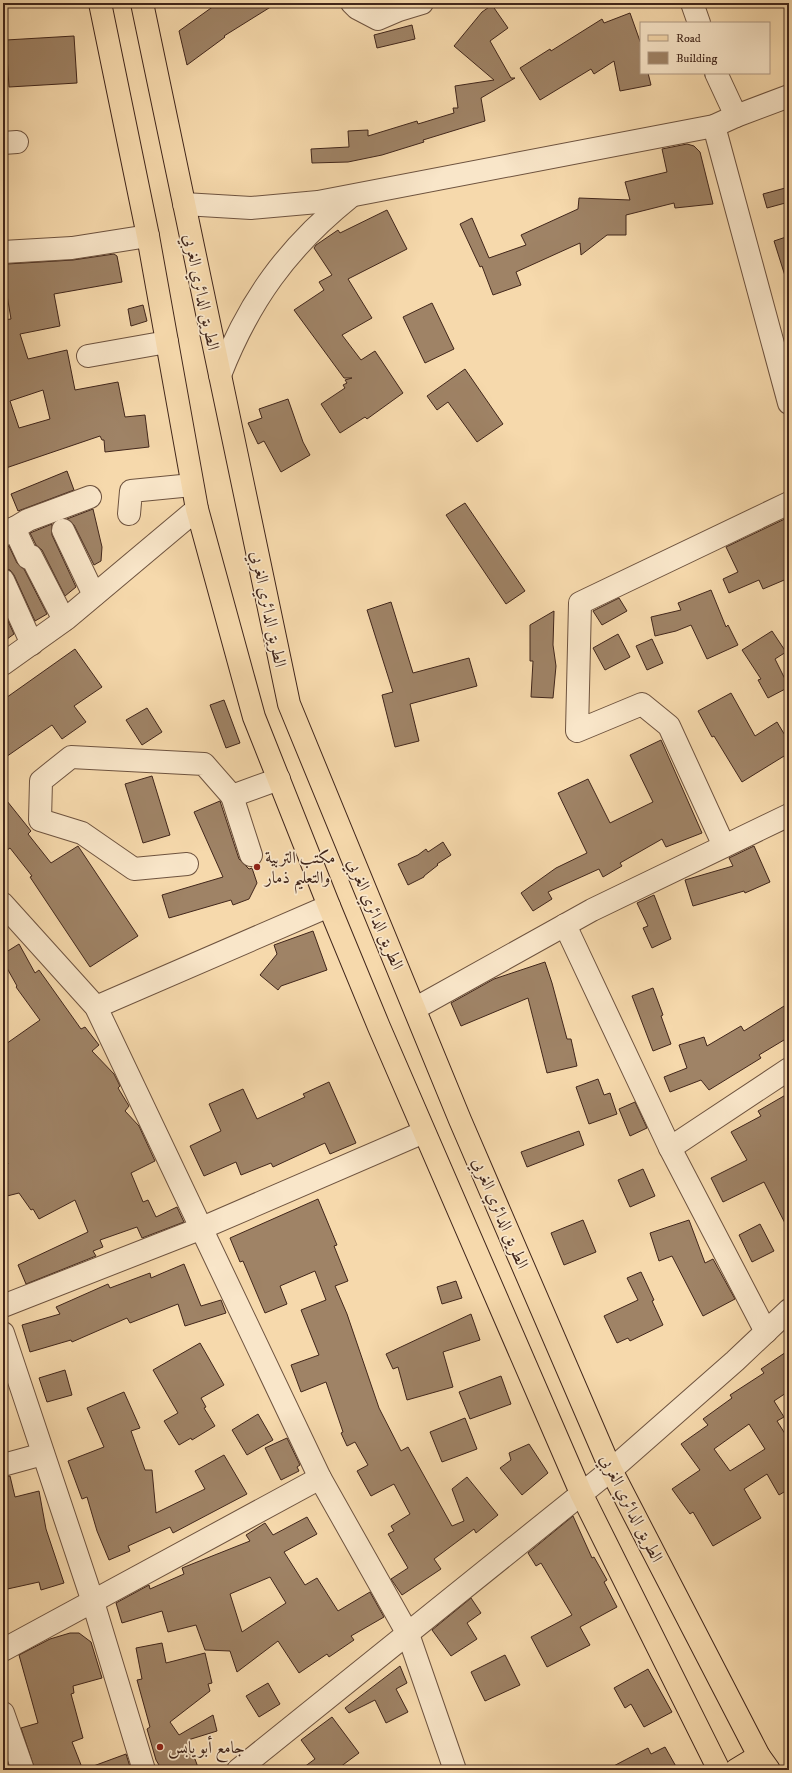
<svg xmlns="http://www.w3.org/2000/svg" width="792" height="1773" viewBox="0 0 792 1773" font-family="'IM FELL DW Pica',Amiri,serif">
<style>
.building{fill:#9f8366;stroke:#41261b;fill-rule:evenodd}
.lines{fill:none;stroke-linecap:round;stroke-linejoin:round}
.minor-casing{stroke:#6e533f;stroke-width:24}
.major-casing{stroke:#41261b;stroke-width:24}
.minor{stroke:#f9e6c9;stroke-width:22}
.major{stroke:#f6d9ac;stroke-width:22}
.poi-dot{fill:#8f2418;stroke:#f9e6c9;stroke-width:1.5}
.labels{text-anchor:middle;stroke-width:3.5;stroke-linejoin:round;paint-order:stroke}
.street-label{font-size:17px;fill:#41261b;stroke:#f9e6c9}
.poi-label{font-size:17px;fill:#41261b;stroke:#f9e6c9;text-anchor:start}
</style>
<rect width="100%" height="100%" fill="#f6d9ac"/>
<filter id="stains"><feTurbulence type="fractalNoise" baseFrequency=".005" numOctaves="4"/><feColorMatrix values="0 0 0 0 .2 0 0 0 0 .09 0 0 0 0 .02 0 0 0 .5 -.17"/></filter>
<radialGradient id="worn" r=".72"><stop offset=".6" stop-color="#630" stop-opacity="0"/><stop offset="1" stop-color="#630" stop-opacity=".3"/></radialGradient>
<!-- building -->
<g class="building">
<path d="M218,3h59l-53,33 1,1 -38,28 -8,-34z"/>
<path d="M492,5l16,23 -18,13 21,37h4l-34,20 4,23 -62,19 1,2 -42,13 -34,7 -36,1 -1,-14 38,-2 -1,-16 20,-1v6l49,-15 1,3 36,-11 -1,-5h5l-3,-22 39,-6 -40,-34 28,-34z"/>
<path d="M630,13l11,31v29h7l3,12 -31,6 -6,-30 -20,13 -3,-5 -51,31 -20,-32 30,-19 1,2 51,-32 2,4z"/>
<path d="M412,25l3,14 -38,9 -3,-13z"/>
<path d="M74,36l3,47 -68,4 -3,-47z"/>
<path d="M687,144l7,2 6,6 13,52 -38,4 -1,-5 -48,12v20h-19l-26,20 -1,-12 -64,29 5,13 -28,10 -11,-29 -2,1 -20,-43 12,-6 17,40 37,-13 -5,-10 57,-26 1,-11 51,2 -5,-18 42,-10 -5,-23z"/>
<path d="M789,187v15l-22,6 -4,-14z"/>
<path d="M387,210l20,39 -59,30 24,39 -30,17 19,25 14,-9 28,42 -36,26 -2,-2 -25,16 -19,-29 24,-16 -2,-3 4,-2 -2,-3 7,-2h-8l-50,-68 30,-20 -5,-8 13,-7 -18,-27 2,-3 22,-15 2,3z"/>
<path d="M789,236v42l-3,1 -12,-38z"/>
<path d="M114,254l3,2 5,26 -68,12 6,32 -40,8 8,25 39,-9 8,40 43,-8 7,35 20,-2 4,32 -44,5 -1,-12h-2l-2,-4 -97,33v-149l8,-1 -8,-48 4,-7 66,-4zM43,390l7,29 -31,9 -9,-27z"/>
<path d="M432,303l22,46 -29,14 -22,-46z"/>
<path d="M143,305l4,16 -16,5 -3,-17z"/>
<path d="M465,369l38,55 -26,18 -29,-40 -11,8 -10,-14z"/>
<path d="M288,399l15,43 7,13 -29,17 -17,-31 -6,3 -10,-21 14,-5 -3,-9z"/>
<path d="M67,471l7,19 -56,21 -7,-17z"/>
<path d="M465,503l60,88 -19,13 -60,-89z"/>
<path d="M93,509l9,38 -1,14 -7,4 -20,-40 -7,-6z"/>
<path d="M789,517v61l-26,11 -4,-9 -30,13 -6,-14 15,-7 -12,-25z"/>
<path d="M52,524v11l24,52 -11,9 -23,-46 -6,-5 -6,-12z"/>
<path d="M9,546l8,17 7,6 23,45 -12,7 -21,-46 -4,-5 -7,-2v-21z"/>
<path d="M711,590l15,37 2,-2 10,20 -31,14 -16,-34 -15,6 -21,5 -4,-19 30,-7 -3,-7z"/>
<path d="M619,598l8,13 -25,14 -9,-14z"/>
<path d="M391,602l22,71 56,-15 8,28 -67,18 9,37 -24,6 -13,-52 11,-3 -26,-82z"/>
<path d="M3,610l11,24 -11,8z"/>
<path d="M554,611l-1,34 3,21 -3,32 -22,-1 2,-36h-3v-36z"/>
<path d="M772,631l14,21 -11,7 14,28 -21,11 -10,-18 3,-1 -19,-29z"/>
<path d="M618,634l12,23 -25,13 -12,-22z"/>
<path d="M652,639l11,24 -16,7 -11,-24z"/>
<path d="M75,649l27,38 -28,19 12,16 -24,17 -10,-14 -49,34v-59z"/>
<path d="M731,693l24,43 22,-14 12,20v11l-47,29 -28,-46 -2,1 -14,-26z"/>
<path d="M224,700l16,43 -14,5 -16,-43z"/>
<path d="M147,708l15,24 -20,13 -16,-25z"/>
<path d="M661,740l41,93 -36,14 -4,-8 -42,24 2,3 -19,11 -4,-8 -51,23 4,7 -19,12 -12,-18 35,-25 31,-15 -29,-60 30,-14 22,44 43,-21 -23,-47z"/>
<path d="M152,776l18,59 -27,8 -18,-59z"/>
<path d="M3,796l28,35 -3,3 23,29 27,-17 60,90 -48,31 -60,-90 2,-1 -22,-28 -7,5z"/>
<path d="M220,801l19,58 10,10 3,-1 5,15 -8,16 -16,6 -2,-5 -62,18 -7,-23 61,-18 -29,-65z"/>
<path d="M443,842l8,13 -14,9 1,1 -14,11v1l-16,8 -10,-21 20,-9 8,-6 2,3z"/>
<path d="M754,846l16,36 -25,11 -1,-2 -51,15 -8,-26 48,-14 -4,-8z"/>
<path d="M654,895l17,44 -19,9 -9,-20 5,-2 -11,-23z"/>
<path d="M313,931l14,39 -46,16 -3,4 -18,-15 17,-21 -3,-9z"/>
<path d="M19,944l16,29 4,-3 42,59 4,-2 14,18 -7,6 22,23 6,12 -2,2 11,18 -4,5 14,15 16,35 -24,12 12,29 5,-2 8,17 21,-10 7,15 -42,16 -5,-11 -37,13 3,7 -10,4 3,5 -70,28 -8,-19 70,-33 -13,-32 -36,19 -6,-10 -2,1 -12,-17 -16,4v-32l5,-1 -5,-15v-103l37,-26 -24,-33 1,-1 -14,-25v-7z"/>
<path d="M545,962l7,21 15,56h4l6,27 -30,7 -19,-75 -67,28 -10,-23 43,-24z"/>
<path d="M653,988l10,27 -2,1 10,28 -18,7 -21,-55z"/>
<path d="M789,1003v34l-30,18 2,3 -52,32 -8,-10 -31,12 -6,-15 23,-9 -8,-23 25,-8 3,9 34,-20 3,5z"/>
<path d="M598,1079l6,16 6,-2 7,21 -28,10 -13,-37z"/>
<path d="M329,1082l27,61 -26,11 -5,-11 -52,24 -2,-4 -30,12 -5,-13 -32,14 -14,-30 31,-15 -12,-27 34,-15 14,30 48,-22 -2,-3z"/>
<path d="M789,1093v138l-25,-49 -41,20 -12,-24 36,-18 -16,-28 30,-16 -3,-5z"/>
<path d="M635,1102l12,26 -17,8 -11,-27z"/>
<path d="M579,1131l5,14 -57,22 -6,-15z"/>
<path d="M643,1169l12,27 -25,11 -12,-27z"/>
<path d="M318,1199l19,46 -3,1 14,35 -13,5 12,28 32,94 22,43 7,-4 44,79 12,-5 -12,-32 15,-12 31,38 -22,18 -2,-4 -40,30 7,10 -39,26 -11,-16 17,-11 -20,-34 6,-3 -3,-5 19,-12 -16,-30 -23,12 -14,-25 11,-6 -13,-23 -8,4 -6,-13 2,-1 -17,-50 -25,10 -10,-27 28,-10 -18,-45 25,-10 -11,-29 -35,15 7,18 -22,9 -22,-52 -3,1 -10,-24z"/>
<path d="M583,1220l13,32 -32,13 -13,-32z"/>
<path d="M689,1220l16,43 8,-4 22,40 -32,17 -31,-60 -13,5 -9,-28z"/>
<path d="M760,1224l14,27 -22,11 -13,-27z"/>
<path d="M184,1264l17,42 20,-6 5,13 -41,13 -7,-22 -48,19 -3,-5 -55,24 -1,-2 -41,12 -8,-27 38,-11 -4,-7 52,-23 2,4 40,-15 1,5z"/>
<path d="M641,1272l13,28 -2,1 11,24 -33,16 -2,-3 -11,5 -13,-27 34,-16 -11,-22z"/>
<path d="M456,1281l6,17 -20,6 -5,-17z"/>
<path d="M471,1314l9,26 -37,12 10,35 -46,13 -9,-33 -5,2 -7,-15z"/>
<path d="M200,1343l24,42 -23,13 5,9 -2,1 11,18 -23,14 -1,-2 -12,7 -15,-24 14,-8 -25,-43z"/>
<path d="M789,1350v41l-15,10 10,16 -7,4 12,19v49l-10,6 -12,-21 -23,15 17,29 -48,28 -20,-34 -3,2 -18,-25 28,-19 -19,-26 27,-19 -5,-6 29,-21 -2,-3 34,-22 -3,-4zM749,1424l16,25 -35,22 -16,-22z"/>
<path d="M65,1370l7,25 -25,7 -8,-24z"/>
<path d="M501,1376l10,28 -41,15 -11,-27z"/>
<path d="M124,1392l16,36 -9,3 14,39h7l4,43 49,-24 -10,-18 29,-16 23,39 -74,39 -3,-6 -42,19 2,5 -21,9 -12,-29 -10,-34 -5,2 -14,-38 36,-14 -17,-39z"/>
<path d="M258,1414l15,26 -26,15 -15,-25z"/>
<path d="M465,1418l12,31 -35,13 -12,-30z"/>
<path d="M287,1438l13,27 -3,2 2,4 -18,9 -16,-32z"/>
<path d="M529,1444l19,29 -26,22 -22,-27 11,-8 -2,-7z"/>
<path d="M10,1476l5,21 24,-6 7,38 18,54 -23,7 -2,-8 -36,8v-113z"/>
<path d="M573,1516l19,42 2,-1 13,23 -3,2 13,25 -37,20 10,18 -43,22 -16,-30 41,-22 -31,-52 -5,3 -8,-13z"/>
<path d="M307,1517l10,17 -33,18 21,33 12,-7 21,33 32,-19 14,25 -33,19 3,4 -25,17 -2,-3 -28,19 -21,-32 -41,31 -7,-21 -25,-1 -9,-25 -28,7 -6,-21 -40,12 -6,-20 33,-18 1,4 34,-15 -2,-6 68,-27 -4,-6 19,-12 8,12zM270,1577l16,26 -44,29 -12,-38z"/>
<path d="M471,1598l10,15 -14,10 10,16 -26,17 -19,-26z"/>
<path d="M70,1633h9l12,9 11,36 -29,8 1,7 -3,1 12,44 -11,4 11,28h-48l-14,-42 17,-5 -19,-68 31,-16z"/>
<path d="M162,1643l4,20 39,-10 7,30 -4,1 2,7 -40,31 9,13 34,-20 4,16 -29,9 11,30h-37l-6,-10 -9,-31 3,-2 -13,-47 5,-1 -6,-31z"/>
<path d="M505,1655l15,30 -35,16 -14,-29z"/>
<path d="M400,1666l7,17 -11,6 12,23 -22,11 -11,-23 -26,13 -4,-5z"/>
<path d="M648,1669l24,43 -28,15 -13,-23 -6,4 -11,-20z"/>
<path d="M268,1683l12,21 -21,13 -13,-21z"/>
<path d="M332,1717l27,36 -23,17h-36l15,-11 -14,-19z"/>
<path d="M665,1747l13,23h-72l42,-22 3,6z"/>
<path d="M126,1754l5,16h-43v-2z"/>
</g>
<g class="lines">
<defs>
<g id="minor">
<path d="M352,3l5,5 21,11 21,-9 23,-7"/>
<path d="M692,3l7,20"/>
<path d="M716,73l20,43"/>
<path d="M714,126l75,277"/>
<path d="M3,143l14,-1"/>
<path d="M184,204l67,4 67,-6 396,-76 22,-10 53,-20"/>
<path d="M3,252l69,-4 76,-12"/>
<path d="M88,356l79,-14"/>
<path d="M220,375c29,-74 67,-127 129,-177"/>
<path d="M129,514l2,-23 61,-6"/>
<path d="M14,528l14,30 3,-2 33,64"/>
<path d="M63,530l31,65"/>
<path d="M3,535l25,-15 62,-23"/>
<path d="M3,580l29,64"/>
<path d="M3,664l63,-45 131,-110"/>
<path d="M232,796l19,59"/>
<path d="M724,846l-55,-120 -27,-22 -65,27 3,-128 209,-100"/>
<path d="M187,864l-53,5 -52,-36 -42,-13 1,-39 30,-24 133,7 28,32 47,-17"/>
<path d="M3,904l93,103 224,471 88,156 47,136"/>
<path d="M565,925l105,223 96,184"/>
<path d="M96,1007l233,-101"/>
<path d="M416,1008l176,-98 197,-95"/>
<path d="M670,1148l119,-79"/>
<path d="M3,1306l199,-78 222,-96"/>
<path d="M3,1333l90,269 51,168"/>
<path d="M3,1465l40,-11"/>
<path d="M3,1650l317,-172"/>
<path d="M3,1713l20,57"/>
<path d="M238,1770l373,-300 124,-109 54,-51"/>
</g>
<g id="major">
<path d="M100,3l48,233 49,273 57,208 75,189 50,121 202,466 138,277"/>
<path d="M142,3l147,701 171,416 151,350 148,286 10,14"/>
<path d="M736,1770l23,-14"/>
</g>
</defs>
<!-- minor casing -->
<use href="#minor" class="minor-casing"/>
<!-- major casing -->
<use href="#major" class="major-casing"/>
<!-- minor -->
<use href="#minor" class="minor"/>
<!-- major -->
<use href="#major" class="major"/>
</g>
<!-- markers -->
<g class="poi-dot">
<circle cx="257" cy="867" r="4"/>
<circle cx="160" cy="1747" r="4"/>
</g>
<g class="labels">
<!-- street labels -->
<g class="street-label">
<text transform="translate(202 292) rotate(78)" y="6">الطريق الدائري الغربي</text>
<text transform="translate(269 609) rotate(78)" y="6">الطريق الدائري الغربي</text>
<text transform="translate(376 914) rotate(67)" y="6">الطريق الدائري الغربي</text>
<text transform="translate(501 1213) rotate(67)" y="6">الطريق الدائري الغربي</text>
<text transform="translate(632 1508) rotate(63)" y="6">الطريق الدائري الغربي</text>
</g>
<!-- poi labels -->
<g class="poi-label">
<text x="265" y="863">مكتب التربية<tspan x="265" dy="20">والتعليم ذمار</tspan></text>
<text x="168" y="1753">جامع أبو يابس</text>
</g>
</g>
<!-- margin -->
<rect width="792" height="1773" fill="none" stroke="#f6d9ac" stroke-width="16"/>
<rect x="4" y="4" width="784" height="1765" fill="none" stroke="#41261b" stroke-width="2"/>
<rect x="8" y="8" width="776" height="1757" fill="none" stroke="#41261b"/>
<!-- legend -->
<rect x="640" y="22" width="130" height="52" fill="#f9e6c9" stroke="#af9983"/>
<rect x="648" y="35" width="20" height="6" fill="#f6d9ac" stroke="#af9983"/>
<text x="676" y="42" font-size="12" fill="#41261b">Road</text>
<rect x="648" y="52" width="20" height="12" fill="#9f8366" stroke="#af9983"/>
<text x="676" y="62" font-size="12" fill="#41261b">Building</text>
<rect width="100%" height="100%" filter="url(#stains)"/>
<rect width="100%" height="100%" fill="url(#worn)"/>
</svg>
